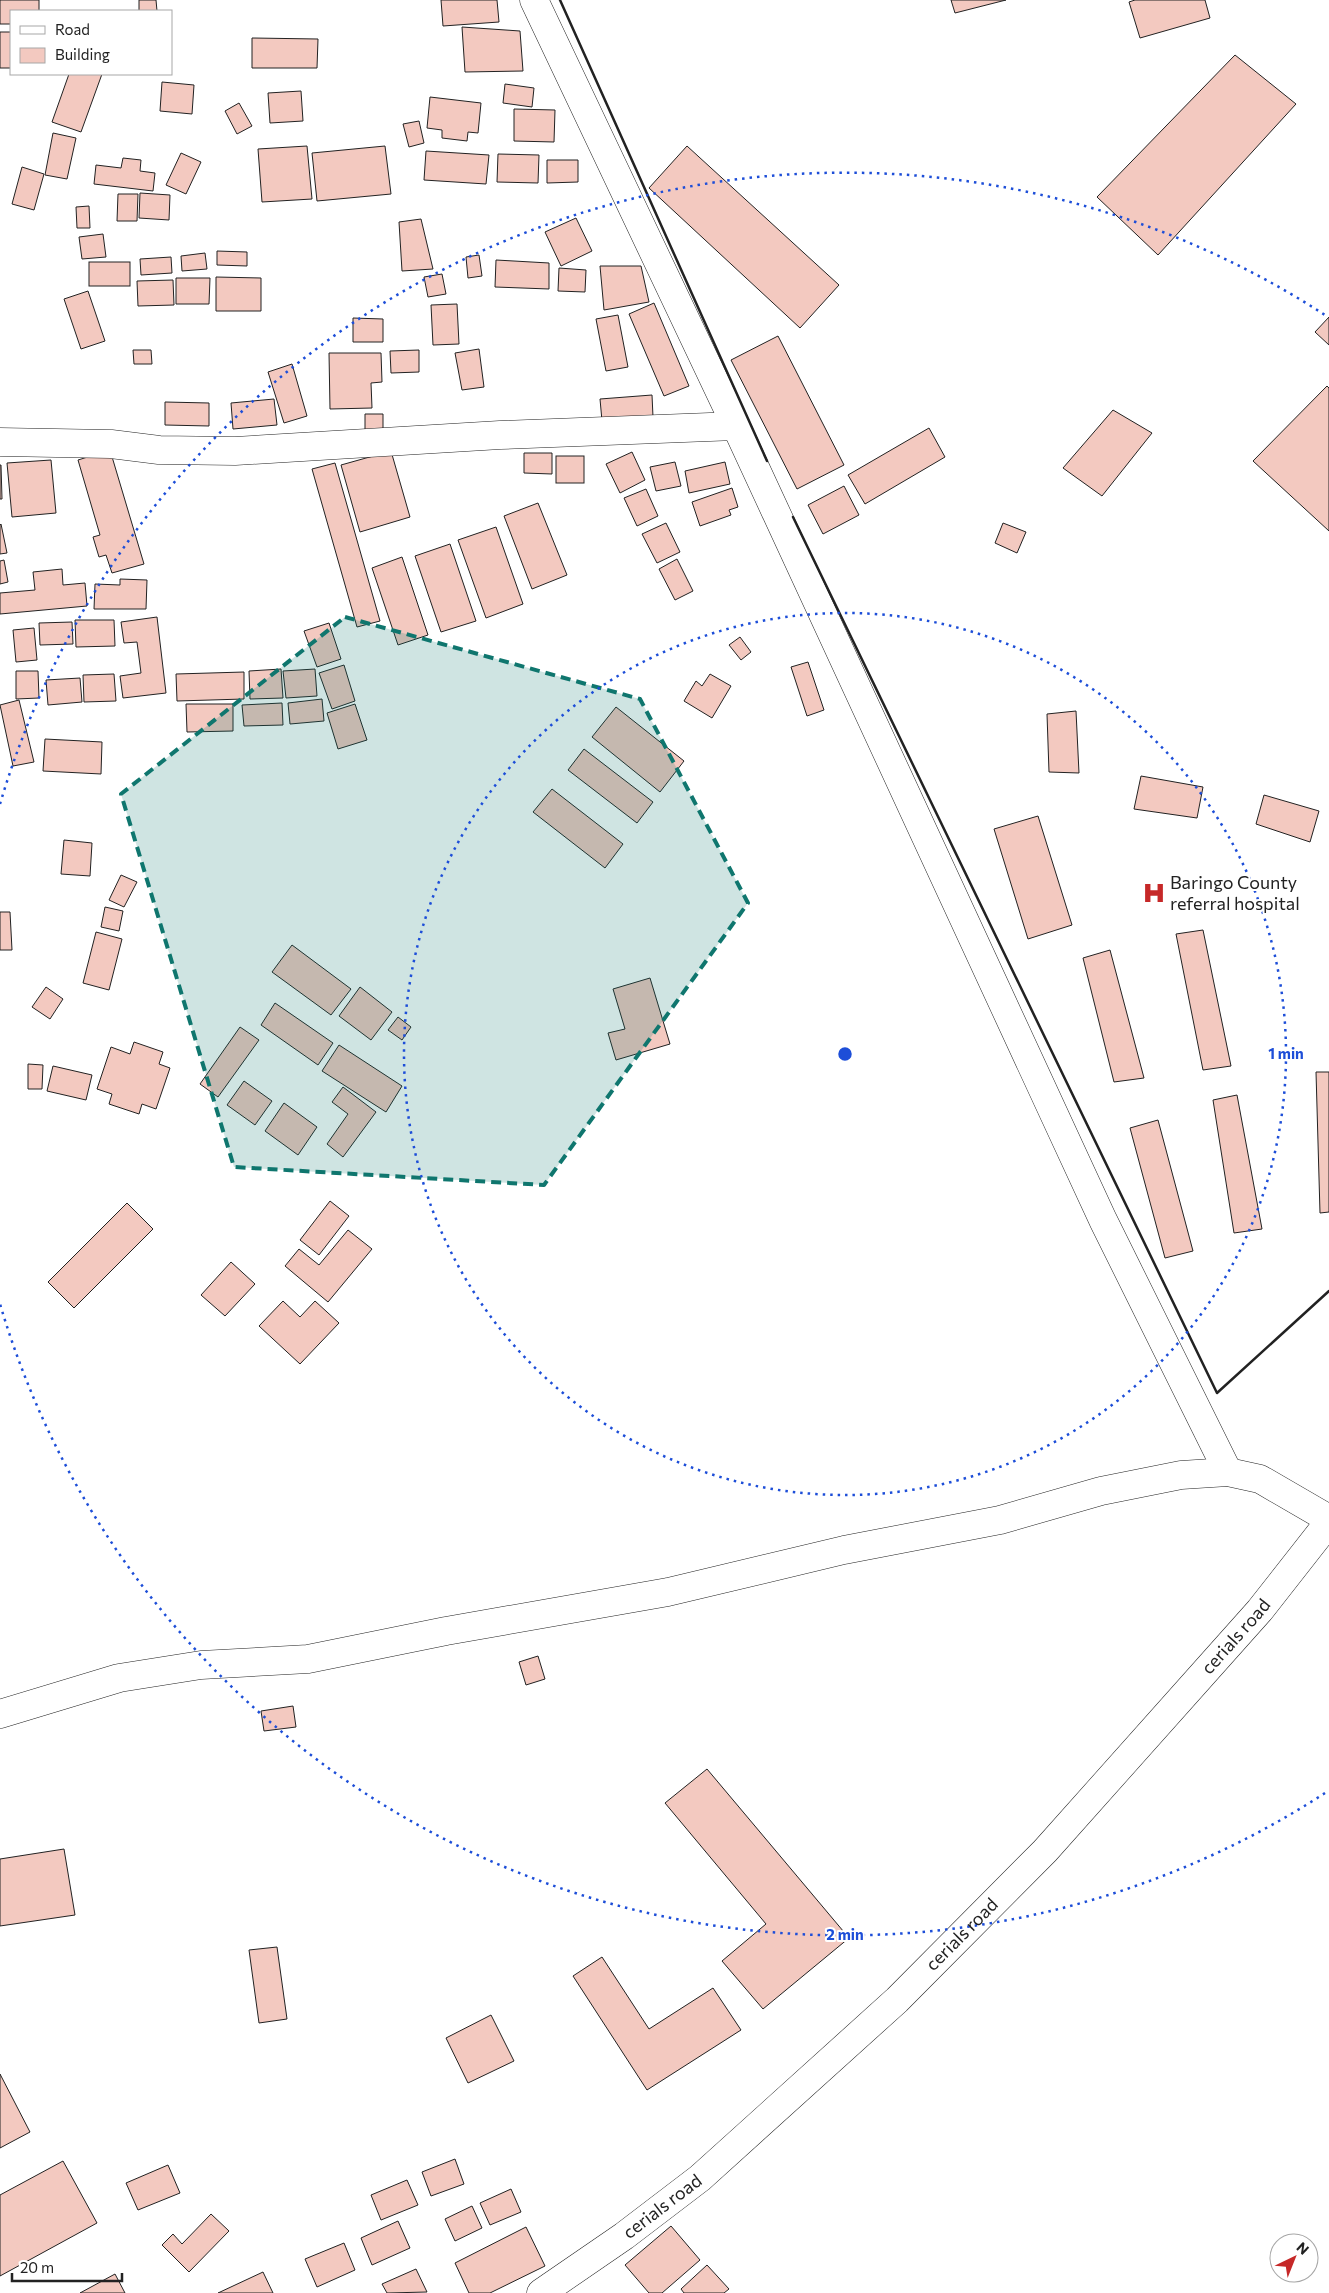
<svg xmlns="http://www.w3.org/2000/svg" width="1329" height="2293" viewBox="0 0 1329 2293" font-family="Commissioner,sans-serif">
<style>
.building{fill:#f3c9c0;stroke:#222}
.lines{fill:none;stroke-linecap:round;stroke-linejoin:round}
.street-casing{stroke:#222;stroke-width:29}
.street{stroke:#fff;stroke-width:28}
.wall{stroke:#222;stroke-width:2.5}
.marked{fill:#0f766e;fill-opacity:0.2;stroke:#0f766e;stroke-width:4;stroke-dasharray:10 6;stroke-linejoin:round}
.ring{fill:none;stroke:#1d4ed8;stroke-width:2.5;stroke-dasharray:2.5 5}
.labels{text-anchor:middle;stroke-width:4;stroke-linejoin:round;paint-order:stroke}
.poi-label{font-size:18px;fill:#222;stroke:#fff;text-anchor:start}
.street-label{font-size:18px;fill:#222;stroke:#fff}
.centre{fill:#1d4ed8;stroke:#fff;stroke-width:2.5}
.ring-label{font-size:15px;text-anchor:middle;font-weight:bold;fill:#1d4ed8;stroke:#fff;stroke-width:4;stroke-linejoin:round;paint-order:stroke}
</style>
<rect width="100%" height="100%" fill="#fff"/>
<!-- building -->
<g class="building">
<path d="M0,0h39v11h-28v13h-11z"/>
<path d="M139,0h17l1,11h-18z"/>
<path d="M441,0h56l2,22 -56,4z"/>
<path d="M951,0h55l-51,13z"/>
<path d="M1135,0h70l5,18 -70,20 -11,-36z"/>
<path d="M462,27l58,4 3,40 -58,1z"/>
<rect x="0" y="32" width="11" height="36"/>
<path d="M252,38l66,1 -1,29h-65z"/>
<path d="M1235,55l61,49 -138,151 -61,-58z"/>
<path d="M69,74h33l-21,58 -29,-10z"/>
<path d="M162,82l32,3 -2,29 -32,-3z"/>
<path d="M505,84l29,4 -2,19 -29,-4z"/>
<path d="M301,91l2,30 -33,2 -2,-30z"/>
<path d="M430,97l51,6 -3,30 -10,-1 -1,9 -25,-3v-8l-15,-2z"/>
<path d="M239,103l13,23 -15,8 -12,-23z"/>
<path d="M514,109l41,1 -1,32 -40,-1z"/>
<path d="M419,121l5,22 -15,4 -6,-23z"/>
<path d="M53,133l23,5 -9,41 -22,-4z"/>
<path d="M307,146l5,53 -50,3 -4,-53z"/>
<path d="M385,146l6,48 -74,7 -5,-48z"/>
<path d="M687,146l152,139 -39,43 -151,-140z"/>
<path d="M426,151l63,4 -3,29 -62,-4z"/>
<path d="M181,153l20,9 -15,32 -20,-9z"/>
<path d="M498,154l41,1 -1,28 -41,-1z"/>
<path d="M123,158l18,2 -1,11 15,2 -2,18 -59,-7 2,-19 25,3z"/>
<path d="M547,160h31v22l-31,1z"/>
<path d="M22,167l22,7 -10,36 -22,-6z"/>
<path d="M140,193l30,2 -1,25 -30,-2z"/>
<path d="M118,194h20l-1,27h-20z"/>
<path d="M89,206l1,22h-13l-1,-21z"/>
<path d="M576,218l16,33 -31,15 -16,-34z"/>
<path d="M421,219l12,50 -31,2 -3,-49z"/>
<path d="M103,234l3,23 -24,2 -3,-22z"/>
<path d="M217,251l30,1v14l-30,-1z"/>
<path d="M205,253l2,16 -25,2 -1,-15z"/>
<path d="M479,255l3,21 -14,2 -2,-21z"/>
<path d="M171,257l1,16 -31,2 -1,-16z"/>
<path d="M496,260l53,3v26l-54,-2z"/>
<rect x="89" y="262" width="41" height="24"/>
<path d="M600,266h41l8,36 -45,8z"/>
<path d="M559,268l27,2 -1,22 -27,-1z"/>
<path d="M442,274l4,20 -18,3 -4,-20z"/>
<path d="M216,277l45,1v33h-45z"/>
<path d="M176,278h34l-1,26h-33z"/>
<path d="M173,280l1,25 -36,1 -1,-25z"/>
<path d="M88,291l17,50 -24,8 -17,-50z"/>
<path d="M654,303l35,83 -25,10 -35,-82z"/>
<path d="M457,304l2,40 -26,1 -2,-40z"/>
<path d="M618,315l10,52 -22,4 -10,-52z"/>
<path d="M1329,317v28l-14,-13z"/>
<path d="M353,318l30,1v23h-30z"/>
<path d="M778,336l66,129 -47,24 -66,-129z"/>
<path d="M479,349l5,38 -22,3 -7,-37z"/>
<path d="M133,350h18l1,14h-18z"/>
<path d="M419,350v22l-28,1 -1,-22z"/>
<path d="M329,353h52l1,29 -11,1 1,25 -42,1z"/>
<path d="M292,364l15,52 -23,7 -16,-51z"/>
<path d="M1327,386l2,2v143l-76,-70z"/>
<path d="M652,395l1,22 -51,4 -2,-22z"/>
<path d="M274,399l3,26 -44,4 -2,-26z"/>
<path d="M165,402l44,1v23l-44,-1z"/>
<path d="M1113,410l39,23 -50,63 -39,-28z"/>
<path d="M365,414h18v18l-18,1z"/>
<path d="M929,428l16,29 -80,47 -17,-29z"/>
<path d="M110,450l34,114 -32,9 -6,-18 -7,2 -6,-20 7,-2 -22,-75z"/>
<path d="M391,451l19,66 -50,15 -19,-67z"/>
<path d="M632,452l13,28 -25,13 -14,-29z"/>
<path d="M524,453h28v21l-28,-1z"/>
<rect x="556" y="456" width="28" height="27"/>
<path d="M51,460l5,53 -44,4 -5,-54z"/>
<path d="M675,462l6,24 -25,5 -6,-24z"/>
<path d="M725,462l5,22 -41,9 -4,-22z"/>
<path d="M335,463l45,158 -23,6 -45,-158z"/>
<path d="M0,465h1l1,34h-2z"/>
<path d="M844,486l15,29 -36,19 -15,-29z"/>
<path d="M732,488l6,19 -9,3 2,5 -31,11 -8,-24z"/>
<path d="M646,489l12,27 -21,10 -13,-28z"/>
<path d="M538,503l29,72 -35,14 -28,-73z"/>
<path d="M666,523l14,29 -23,11 -15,-29z"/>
<path d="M1003,523l23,9 -9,21 -22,-10z"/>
<path d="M1,524l6,29 -7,1v-29z"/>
<path d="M496,527l27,77 -37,14 -28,-78z"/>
<path d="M450,544l26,77 -35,11 -26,-76z"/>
<path d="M402,557l26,78 -30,10 -26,-77z"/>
<path d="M677,559l16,32 -18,9 -16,-31z"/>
<path d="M4,560l4,22 -8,2v-23z"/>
<path d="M62,569l1,16 22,-2 2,23 -87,8v-21l35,-3 -2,-18z"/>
<path d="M120,579l27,1 -1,29h-52l1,-25 25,1z"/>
<path d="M157,617l9,76 -43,5 -3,-22 21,-3 -4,-31 -13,1 -3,-21z"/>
<path d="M75,620h39l1,26 -39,1z"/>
<path d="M72,622l1,22 -33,1 -1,-22z"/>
<path d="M329,623l12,36 -24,8 -13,-36z"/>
<path d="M34,628l3,32 -21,2 -3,-32z"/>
<path d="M740,637l11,15 -10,8 -12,-15z"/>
<path d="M808,662l16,48 -17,6 -16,-49z"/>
<path d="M344,665l11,36 -23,8 -13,-36z"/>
<path d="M281,669l2,29 -33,1 -1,-28z"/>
<path d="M315,669l2,27 -31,2 -3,-27z"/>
<path d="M16,671h22l1,27 -23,1z"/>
<path d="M244,672v27l-67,2 -1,-27z"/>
<path d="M114,674l2,27 -32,1 -1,-27z"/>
<path d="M710,674l21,12 -19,32 -28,-17 12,-20 6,5z"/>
<path d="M80,678l2,24 -34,3 -2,-25z"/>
<path d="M322,699l2,22 -34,3 -2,-21z"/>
<path d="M19,700l15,62 -21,4 -13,-61z"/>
<path d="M282,703l1,22 -39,1 -2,-21z"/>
<path d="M186,704h47v27l-46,1z"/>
<path d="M355,704l12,36 -29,9 -11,-36z"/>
<path d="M616,707l68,54 -24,31 -68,-55z"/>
<path d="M1076,711l3,62 -30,-1 -2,-58z"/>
<path d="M45,739l57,3 -1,32 -58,-3z"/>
<path d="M584,749l69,53 -16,21 -69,-53z"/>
<path d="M1141,776l62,11 -6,31 -63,-9z"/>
<path d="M552,789l71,55 -18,24 -72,-56z"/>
<path d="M1264,795l55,16 -9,31 -54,-18z"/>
<path d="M1038,816l34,109 -44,14 -34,-110z"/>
<path d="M64,840l28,3 -2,33 -29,-2z"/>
<path d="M121,875l16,7 -13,25 -15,-7z"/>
<path d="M105,907l18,4 -4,20 -18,-4z"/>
<path d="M0,912h10l2,38h-12z"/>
<path d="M1203,930l28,136 -28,4 -27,-136z"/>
<path d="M96,932l26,7 -13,51 -26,-7z"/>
<path d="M292,945l59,44 -20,26 -59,-43z"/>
<path d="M1110,950l34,128 -30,4 -31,-124z"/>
<path d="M650,978l20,66 -54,16 -8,-27 17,-4 -12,-40z"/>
<path d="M46,987l17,12 -13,20 -18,-12z"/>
<path d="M360,987l32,25 -21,28 -32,-24z"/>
<path d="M275,1003l58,40 -15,22 -57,-40z"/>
<path d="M398,1017l13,10 -9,13 -14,-10z"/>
<path d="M240,1027l19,13 -41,57 -18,-13z"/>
<path d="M134,1042l29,10 -4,12 11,4 -14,41 -14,-5 -3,10 -30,-10 3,-10 -15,-5 14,-42 19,7z"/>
<path d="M339,1045l63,41 -16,26 -64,-41z"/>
<path d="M28,1064l15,1 -1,24h-14z"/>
<path d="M53,1066l39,9 -6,25 -39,-9z"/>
<path d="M1316,1072h13v140l-9,1z"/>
<path d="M244,1081l28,20 -17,24 -28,-20z"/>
<path d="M343,1087l33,25 -33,45 -16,-13 21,-30 -16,-12z"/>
<path d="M1237,1095l25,134 -28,4 -21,-133z"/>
<path d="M284,1103l33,24 -19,28 -33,-24z"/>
<path d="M1158,1120l35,131 -28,7 -35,-130z"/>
<path d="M330,1201l19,15 -30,39 -19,-15z"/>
<path d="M127,1203l26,26 -79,79 -26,-26z"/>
<path d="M348,1230l24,19 -44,53 -43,-36 14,-17 20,16z"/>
<path d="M231,1262l24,22 -30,32 -24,-21z"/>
<path d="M283,1301l17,16 15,-16 24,22 -39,41 -41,-38z"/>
<path d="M538,1656l7,23 -19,6 -7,-23z"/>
<path d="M293,1706l3,21 -32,4 -3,-20z"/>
<path d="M707,1769l142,169 -86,71 -41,-48 44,-37 -101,-121z"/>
<path d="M64,1849l11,66 -75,11v-67z"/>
<path d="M277,1947l10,72 -28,4 -10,-73z"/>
<path d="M602,1957l47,72 64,-41 28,42 -94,60 -74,-114z"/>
<path d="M491,2015l23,46 -46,22 -22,-45z"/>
<path d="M0,2074l30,58 -30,16z"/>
<path d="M455,2159l9,25 -33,12 -9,-24z"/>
<path d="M63,2161l34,62 -97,53v-81z"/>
<path d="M168,2165l12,28 -42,17 -12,-27z"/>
<path d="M407,2180l11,25 -37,15 -10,-25z"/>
<path d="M511,2189l10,23 -31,13 -10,-22z"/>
<path d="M472,2206l10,22 -27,13 -10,-22z"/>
<path d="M211,2214l18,17 -40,41 -27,-27 11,-11 9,10z"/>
<path d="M398,2221l12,27 -38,17 -11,-27z"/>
<path d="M671,2226l29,34 -38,33h-13l-24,-28z"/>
<path d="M526,2227l19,39 -55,27h-21l-14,-30z"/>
<path d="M344,2243l11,27 -38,17 -12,-28z"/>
<path d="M707,2265l22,24 -5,4h-40l-3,-4z"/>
<path d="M416,2269l11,23 -40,1 -5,-9z"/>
<path d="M263,2272l10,21h-55z"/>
<path d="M115,2274l10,19h-45z"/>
</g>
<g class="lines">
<defs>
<g id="street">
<path d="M534,0l202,426 367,794 125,252"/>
<path d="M0,442l111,2 48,6 76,1 265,-16 236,-9"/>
<path d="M0,1714l119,-36 82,-13 107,-6 138,-28 222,-39 176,-42 156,-30 101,-29 80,-16 47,-3 32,7 69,40"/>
<path id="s1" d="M541,2293l83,-57 76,-58 197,-178 148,-149 215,-241 69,-88"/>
</g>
</defs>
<!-- street casing -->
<use href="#street" class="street-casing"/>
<!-- street -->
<use href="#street" class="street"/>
<!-- wall -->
<g class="wall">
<path d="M560,0l207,461"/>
<path d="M793,517l424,876 112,-102"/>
</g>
</g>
<!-- marked area -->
<path class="marked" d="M345,617l295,82 108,204 -204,282 -310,-18 -113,-373z"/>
<!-- distance rings -->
<g class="ring">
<circle cx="845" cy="1054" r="441"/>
<path d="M1325 1793A881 881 0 0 1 0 1304M0 804A881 881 0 0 1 1325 315"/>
</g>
<!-- icons -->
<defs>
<symbol id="hospital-bare" viewBox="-9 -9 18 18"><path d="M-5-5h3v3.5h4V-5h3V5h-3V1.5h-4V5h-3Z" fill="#c62828" stroke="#fff" stroke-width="2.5" paint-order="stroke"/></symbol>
</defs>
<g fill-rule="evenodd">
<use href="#hospital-bare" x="1138" y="877" width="32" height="32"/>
</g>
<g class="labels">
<!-- poi labels -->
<g class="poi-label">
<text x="1170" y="889">Baringo County<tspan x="1170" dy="21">referral hospital</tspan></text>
</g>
<!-- street labels -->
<g class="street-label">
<text dy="6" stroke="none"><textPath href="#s1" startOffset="959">cerials road</textPath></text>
<text dy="6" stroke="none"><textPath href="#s1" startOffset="554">cerials road</textPath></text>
<text dy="6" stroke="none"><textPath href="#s1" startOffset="149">cerials road</textPath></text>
</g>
</g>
<circle cx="845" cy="1054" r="8" class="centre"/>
<g class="ring-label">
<text x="1286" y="1059">1 min</text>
<text x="845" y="1940">2 min</text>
</g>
<!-- legend -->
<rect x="10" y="10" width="162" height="65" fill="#ffffff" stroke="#a7a7a7"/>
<rect x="20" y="26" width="25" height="8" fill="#ffffff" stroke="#a7a7a7"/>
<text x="55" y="35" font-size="15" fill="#222222">Road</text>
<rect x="20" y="48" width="25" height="15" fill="#f3c9c0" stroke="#a7a7a7"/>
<text x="55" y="60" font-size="15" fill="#222222">Building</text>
<!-- north arrow -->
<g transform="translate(1294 2258) rotate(43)"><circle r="24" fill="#ffffff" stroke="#a7a7a7"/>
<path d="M0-4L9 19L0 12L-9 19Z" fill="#c62828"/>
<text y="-8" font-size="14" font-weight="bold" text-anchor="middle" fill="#222222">N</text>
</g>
<!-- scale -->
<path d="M12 2273v8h110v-8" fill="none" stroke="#222222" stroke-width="2.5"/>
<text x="20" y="2273" font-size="15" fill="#222222" stroke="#ffffff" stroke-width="4" paint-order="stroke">20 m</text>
</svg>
